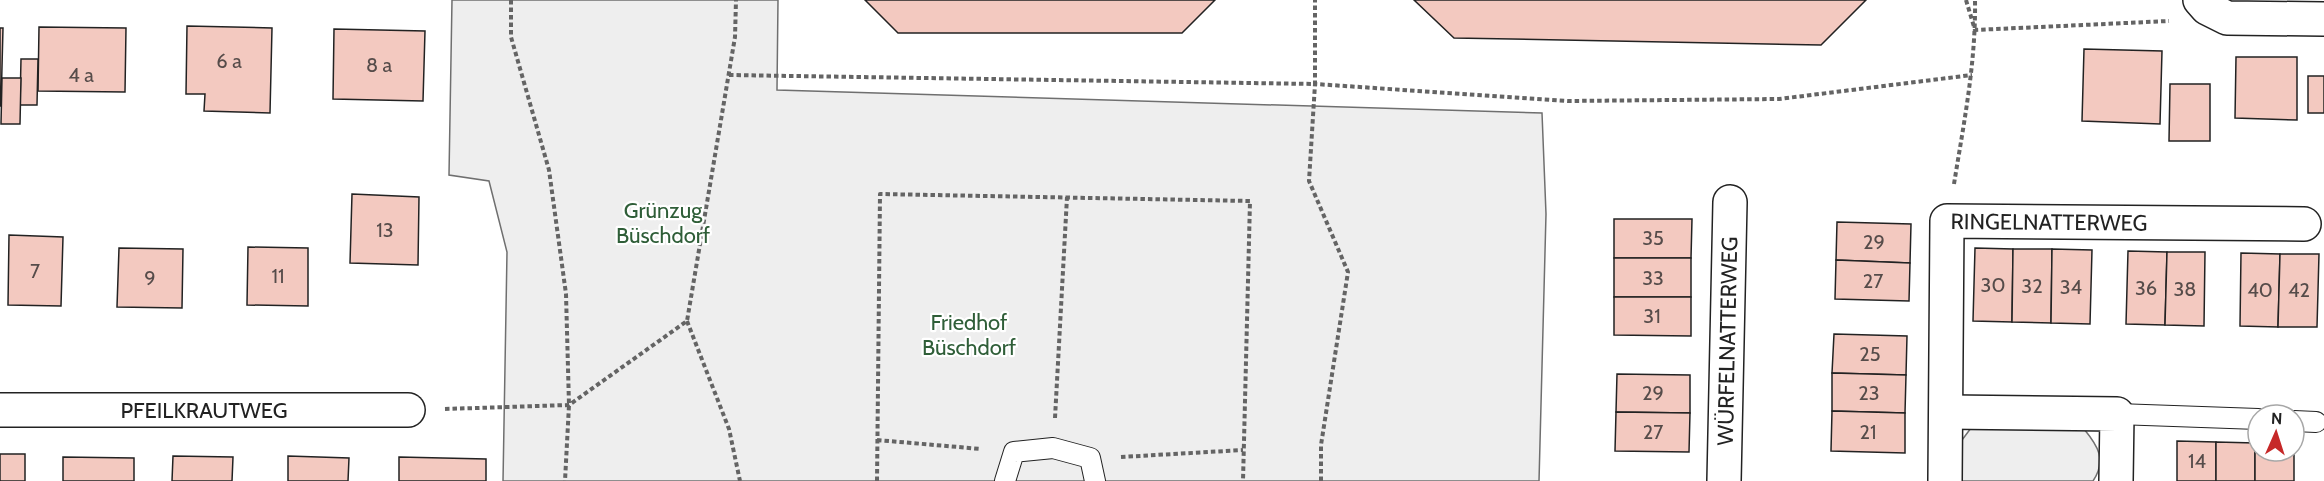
<svg xmlns="http://www.w3.org/2000/svg" width="2324" height="481" viewBox="0 0 2324 481" font-family="Cabin,sans-serif">
<style>
.green{fill:#eee;stroke:#6f6f6f;stroke-width:1.5}
.building{fill:#f3c9c0;stroke:#222;stroke-width:1.5}
.lines{fill:none;stroke-linecap:round;stroke-linejoin:round}
.lane-casing{stroke:#222;stroke-width:22}
.street-casing{stroke:#222;stroke-width:36}
.path{stroke:#646464;stroke-width:4;stroke-dasharray:4.5 3;stroke-linecap:butt}
.lane{stroke:#fff;stroke-width:20}
.street{stroke:#fff;stroke-width:33}
.labels{text-anchor:middle;stroke-width:4.5;stroke-linejoin:round;paint-order:stroke}
.number-label{font-size:20px;fill:#564c4a}
.park-label{font-size:22px;fill:#2f5e38;stroke:#fff}
.street-label{font-size:22px;fill:#222;stroke:#fff}
</style>
<rect width="100%" height="100%" fill="#fff"/>
<!-- green -->
<g class="green">
<path d="M452,0h326l-1,90 765,23 4,101 -7,267h-1036l4,-229 -18,-71 -40,-6z"/>
<path d="M1971,428l113,1c14,17 23,31 9,52h-132l-5,-33z"/>
</g>
<!-- building -->
<g class="building">
<path d="M865,0h350l-33,33h-284z"/>
<path d="M1414,0h452l-45,45 -367,-7z"/>
<path d="M187,26l85,2 -2,85 -66,-2 1,-17h-19z"/>
<path d="M39,27l87,1 -1,64 -87,-1z"/>
<path d="M0,28h3l-2,78h-1z"/>
<path d="M334,29l91,2 -2,70 -90,-2z"/>
<path d="M2084,49l78,2 -2,73 -78,-3z"/>
<path d="M2236,57h61v63l-62,-2z"/>
<path d="M21,59h17l-1,46h-17z"/>
<rect x="2308" y="76" width="16" height="37"/>
<path d="M2,78h19l-1,46h-19z"/>
<path d="M2170,84h40v57h-41z"/>
<path d="M352,194l67,3 -1,68 -68,-2z"/>
<path d="M1614,219h78l-1,39h-77z"/>
<path d="M1837,222l74,2 -1,39 -74,-3z"/>
<path d="M9,235l54,2 -2,69 -53,-1z"/>
<path d="M248,247l60,1v58l-61,-1z"/>
<path d="M119,248l64,1 -1,59 -65,-1z"/>
<path d="M1975,248l38,1 -1,73 -39,-1z"/>
<path d="M2013,249h39l-1,74 -39,-1z"/>
<path d="M2052,249l40,1 -2,74 -39,-1z"/>
<path d="M2128,251l39,1 -2,73 -39,-1z"/>
<path d="M2167,252h38l-1,74 -39,-1z"/>
<path d="M2241,253l39,1 -2,73 -38,-1z"/>
<path d="M2280,254h39l-2,73h-39z"/>
<rect x="1614" y="258" width="77" height="39"/>
<path d="M1836,260l74,3 -1,38 -74,-2z"/>
<path d="M1614,297h77v39l-77,-1z"/>
<path d="M1834,334l73,2 -1,39 -74,-2z"/>
<path d="M1832,373l74,2 -1,38 -73,-2z"/>
<path d="M1617,374l73,1v38l-74,-1z"/>
<path d="M1832,411l73,2v40l-74,-2z"/>
<path d="M1616,412l74,1 -1,39 -74,-1z"/>
<path d="M2177,441l39,1v39h-39z"/>
<path d="M2216,442l39,1v38h-39z"/>
<path d="M2255,443h3v8h36v-8v38h-39z"/>
<rect x="0" y="454" width="25" height="27"/>
<path d="M173,456l60,1 -1,24h-60z"/>
<path d="M288,456l61,2 -1,23h-60z"/>
<path d="M63,457l71,1v23h-71z"/>
<path d="M399,457l87,2v22h-87z"/>
</g>
<g class="lines">
<defs>
<g id="lane">
<path d="M2117,414l141,5"/>
<path d="M2294,421l22,1"/>
<path d="M1005,481l9,-29 39,-4 37,10 5,23"/>
</g>
<g id="street">
<path d="M2200,0l7,8 20,10 97,1"/>
<path id="s1" d="M0,410h408"/>
<path d="M1948,412l169,2 -1,67"/>
<path id="s2" d="M1724,481l6,-279"/>
<path id="s3" d="M1945,481l2,-260 357,3"/>
</g>
</defs>
<!-- lane casing -->
<use href="#lane" class="lane-casing"/>
<!-- street casing -->
<use href="#street" class="street-casing"/>
<!-- path -->
<g class="path">
<path d="M511,0v37l38,133 17,124 3,111 -4,76"/>
<path d="M1966,0l9,30 194,-9"/>
<path d="M729,75l586,9v-84"/>
<path d="M1954,184c10,-62 22,-122 21,-184"/>
<path d="M687,321l42,108 11,52"/>
<path d="M445,409l124,-4 118,-84 48,-284 1,-37"/>
<path d="M1055,418l12,-221"/>
<path d="M877,440l104,9"/>
<path d="M1121,457l122,-7"/>
<path d="M877,481l3,-287 370,7 -7,280"/>
<path d="M1321,481v-36l27,-173 -39,-91 6,-97 253,17 211,-2 193,-24"/>
</g>
<!-- lane -->
<use href="#lane" class="lane"/>
<!-- street -->
<use href="#street" class="street"/>
</g>
<g class="labels">
<!-- number labels -->
<g class="number-label">
<text x="229" y="68">6 a</text>
<text x="379" y="72">8 a</text>
<text x="81" y="82">4 a</text>
<text x="385" y="237">13</text>
<text x="1653" y="245">35</text>
<text x="1874" y="249">29</text>
<text x="35" y="278">7</text>
<text x="278" y="283">11</text>
<text x="150" y="285">9</text>
<text x="1653" y="285">33</text>
<text x="1873" y="288">27</text>
<text x="1993" y="292">30</text>
<text x="2032" y="293">32</text>
<text x="2071" y="294">34</text>
<text x="2146" y="295">36</text>
<text x="2185" y="296">38</text>
<text x="2260" y="297">40</text>
<text x="2299" y="297">42</text>
<text x="1652" y="323">31</text>
<text x="1870" y="361">25</text>
<text x="1653" y="400">29</text>
<text x="1869" y="400">23</text>
<text x="1653" y="439">27</text>
<text x="1868" y="439">21</text>
<text x="2197" y="468">14</text>
</g>
<!-- park labels -->
<g class="park-label">
<text x="663" y="218">Grünzug<tspan x="663" dy="25">Büschdorf</tspan></text>
<text x="969" y="330">Friedhof<tspan x="969" dy="25">Büschdorf</tspan></text>
</g>
<!-- street labels -->
<g class="street-label">
<text dy="8" stroke="none"><textPath href="#s3" startOffset="362">RINGELNATTERWEG</textPath></text>
<text dy="8" stroke="none"><textPath href="#s2" startOffset="140">WÜRFELNATTERWEG</textPath></text>
<text dy="8" stroke="none"><textPath href="#s1" startOffset="204">PFEILKRAUTWEG</textPath></text>
</g>
</g>
<!-- north arrow -->
<g transform="translate(2276 433) rotate(3)"><circle r="28" fill="#ffffff" stroke="#a7a7a7" stroke-width="1.5"/>
<path d="M0-4.5L10 22L0 15L-10 22Z" fill="#c62828"/>
<text y="-9" font-size="16" font-weight="bold" text-anchor="middle" fill="#222222">N</text>
</g>
</svg>
